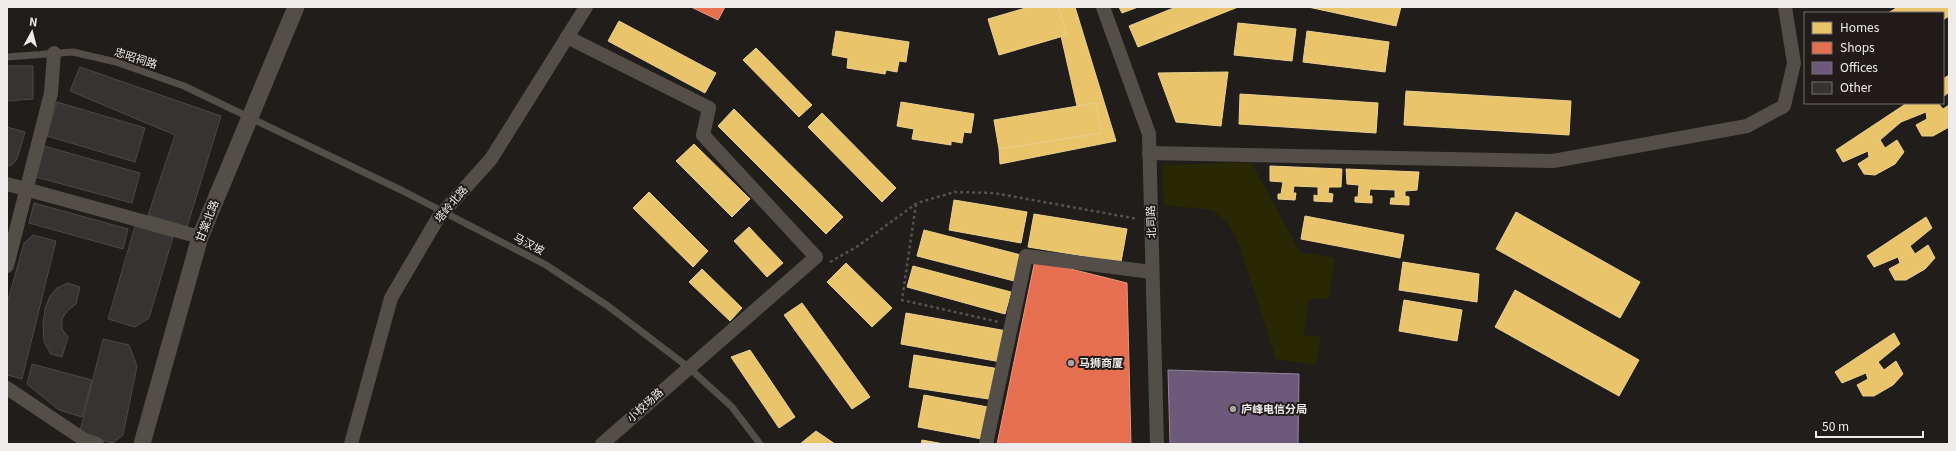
<svg xmlns="http://www.w3.org/2000/svg" width="1956" height="451" viewBox="0 0 1956 451" font-family="Georgia,'Noto Sans SC',serif">
<style>
.green{fill:#282804}
.homes{fill:#e9c46a;stroke:#ebd090}
.shops{fill:#e76f51;stroke:#e9947f}
.offices{fill:#6d597a;stroke:#94859c}
.building{fill:#363433;stroke:#4b4948}
.lines{fill:none;stroke-linecap:round;stroke-linejoin:round}
.path{stroke:#56524d;stroke-width:2.5;stroke-dasharray:3 3;stroke-linecap:butt}
.service{stroke:#534e48;stroke-width:7}
.minor{stroke:#534e48;stroke-width:14}
.tertiary{stroke:#534e48;stroke-width:17}
.poi-dot{fill:#a7a3a2;stroke:#211c1a;stroke-width:1.5}
.labels{text-anchor:middle;stroke-width:4;stroke-linejoin:round;paint-order:stroke}
.street-label{font-size:11px;fill:#efebea;stroke:#211c1a}
.poi-label{font-size:11px;font-weight:bold;fill:#efebea;stroke:#211c1a;text-anchor:start}
</style>
<rect width="100%" height="100%" fill="#201d1b"/>
<!-- green -->
<path class="green" d="M1251,162l49,90 34,6 -5,41h-20l-5,36 17,2 -6,28 -39,-6 -37,-115 -10,-20 -17,-14 -48,-5 -2,-40z"/>
<!-- homes -->
<g class="homes">
<path d="M1029,7h29l9,28 -68,20 -11,-36z"/>
<path d="M1058,7h17l41,134 -116,23 -1,-15 102,-16 -5,-30 -19,3 -16,-70 6,-1z"/>
<path d="M1119,7h19l-16,6z"/>
<path d="M1176,7h62l-100,40 -9,-21z"/>
<path d="M1308,7h93l-5,19z"/>
<path d="M1898,7h51v9l-6,4v-7h-55z"/>
<path d="M619,21l97,52 -11,20 -97,-52z"/>
<path d="M1238,23l58,6 -4,32 -58,-6z"/>
<path d="M836,31l73,11 -3,20 -7,-1 -2,11 -11,-2 -1,4 -38,-6 1,-10 -16,-3z"/>
<path d="M1307,31l82,11 -4,30 -82,-10z"/>
<path d="M756,48l56,57 -13,12 -56,-57z"/>
<path d="M1228,72l-7,54 -45,-4 -18,-49z"/>
<path d="M1949,75v17l-6,5v-18z"/>
<path d="M1406,91l165,10 -2,34 -165,-10z"/>
<path d="M1240,94l138,9 -2,30 -137,-9z"/>
<path d="M901,102l73,12 -3,19 -7,-1 -2,11 -11,-2v4l-39,-6 2,-10 -17,-3z"/>
<path d="M1096,103l5,30 -102,16 -5,-29z"/>
<path d="M1907,103h31l5,6 6,-4v22l-16,9h-11l-6,-11 11,-6 -1,-7 -25,10 -6,-11z"/>
<path d="M734,109l109,108 -17,17 -108,-108z"/>
<path d="M1895,111l6,11 -21,18 5,8 12,-8 7,12 -9,12 -20,11 -11,-1 -6,-10 11,-7 -1,-6 -25,11 -7,-12z"/>
<path d="M822,113l74,75 -14,14 -74,-75z"/>
<path d="M694,144l56,55 -18,18 -56,-56z"/>
<path d="M1270,166l72,3 -1,18h-12l-1,6 5,1 -1,8 -18,-1v-6l4,1v-9l-24,-1 -1,7h3l-1,7 -17,-1v-5h3l2,-12 -13,-1z"/>
<path d="M1346,169l73,3 -2,18 -12,1v5l4,1v8l-19,-1 1,-6h4v-8l-25,-1 -1,7h3v7l-17,-1v-5h3l1,-12 -12,-1z"/>
<path d="M649,192l59,59 -15,16 -60,-59z"/>
<path d="M954,200l73,12 -6,31 -72,-13z"/>
<path d="M1516,212l124,70 -20,36 -124,-69z"/>
<path d="M1034,214l93,15 -6,33 -93,-15z"/>
<path d="M1305,216l99,19 -4,23 -99,-19z"/>
<path d="M1926,217l6,11 -22,18 5,8 13,-9 7,13 -10,11 -19,11h-11l-6,-11 11,-6 -2,-6 -24,10 -7,-11z"/>
<path d="M749,227l34,36 -16,14 -33,-36z"/>
<path d="M924,230l97,25 -7,26 -97,-25z"/>
<path d="M1403,262l76,12 -2,28 -78,-12z"/>
<path d="M846,263l46,45 -20,19 -45,-45z"/>
<path d="M913,266l98,26 -6,22 -98,-27z"/>
<path d="M702,269l40,39 -12,13 -41,-39z"/>
<path d="M1037,277l82,18 -8,33 -81,-19z"/>
<path d="M1515,290l124,70 -20,36 -124,-69z"/>
<path d="M1404,300l58,10 -5,31 -58,-10z"/>
<path d="M802,303l68,94 -18,12 -68,-94z"/>
<path d="M906,313l101,18 -6,31 -100,-18z"/>
<path d="M1030,326l83,17 2,32 -91,-19z"/>
<path d="M1894,333l6,11 -22,18 6,8 12,-9 7,13 -10,11 -19,11h-11l-6,-11 11,-6 -2,-6 -24,10 -7,-11z"/>
<path d="M750,350l45,67 -16,11 -48,-71z"/>
<path d="M914,355l86,14 -5,31 -86,-13z"/>
<path d="M1017,366l97,21 1,35 -105,-23z"/>
<path d="M924,395l69,13 -6,32 -69,-13z"/>
<path d="M1011,409l108,22v13h-90l-25,-5z"/>
<path d="M816,431l19,13h-35z"/>
<path d="M922,440l22,4h-23z"/>
</g>
<!-- shops -->
<g class="shops">
<path d="M691,7h34l-7,13z"/>
<path d="M1035,260l92,23 4,161h-134z"/>
</g>
<!-- offices -->
<path class="offices" d="M1168,370l131,4 -1,70h-128z"/>
<!-- building -->
<g class="building">
<path d="M7,66h26v33l-26,2z"/>
<path d="M80,67l141,49 -34,111 -39,-12 27,-80 -105,-44z"/>
<path d="M57,102l88,26 -10,34 -88,-26z"/>
<path d="M7,127l18,5 -8,27 -5,6 -5,1z"/>
<path d="M44,146l96,27 -8,30 -96,-26z"/>
<path d="M34,203l94,26 -5,20 -94,-26z"/>
<path d="M135,226l38,11 -24,81 -14,9 -27,-8z"/>
<path d="M33,235l23,6 -34,138 -15,-4v-71l17,-61z"/>
<path d="M68,283l12,4 -4,17 -8,6 -6,9v10l6,8 -6,20 -11,-3 -7,-12 -1,-17 2,-16 5,-13 7,-8z"/>
<path d="M103,339l26,6 8,21 -14,69 -10,8 -34,-8z"/>
<path d="M32,364l60,16 -10,37 -23,-7 -32,-26z"/>
</g>
<g class="lines">
<!-- path -->
<g class="path">
<path d="M916,204l-14,96 97,22"/>
<path d="M830,262l28,-16 59,-43 38,-11 39,1 144,26"/>
</g>
<!-- service -->
<path class="service" d="M7,57l66,-5 43,10 68,24 219,105 143,74 62,41 80,61 44,40 28,37"/>
<!-- minor -->
<g class="minor">
<path d="M1103,7l46,127 8,310"/>
<path d="M567,37l142,71 -6,27 113,122 -214,187"/>
<path d="M1149,153l404,8 194,-35 37,-20 10,-43 -9,-56"/>
<path d="M7,184l193,53"/>
<path d="M7,266l44,-173 3,-40"/>
<path d="M7,388l76,51 14,5"/>
<path d="M351,444l40,-146 47,-80 53,-59 95,-152"/>
<path d="M986,444l40,-188 126,16"/>
</g>
<!-- tertiary -->
<path class="tertiary" d="M142,444l58,-207 96,-230"/>
</g>
<!-- markers -->
<g class="poi-dot">
<circle cx="1071" cy="363" r="4"/>
<circle cx="1233" cy="409" r="4"/>
</g>
<g class="labels">
<!-- street labels -->
<g class="street-label">
<text transform="translate(136 58) rotate(18)" y="4">忠昭祠路</text>
<text transform="translate(451 204) rotate(-50)" y="4">塔岭北路</text>
<text transform="translate(207 221) rotate(-69)" y="4">甘棠北路</text>
<text transform="translate(1151 222) rotate(-92)" y="4">北司路</text>
<text transform="translate(529 244) rotate(27)" y="4">马汉坡</text>
<text transform="translate(645 405) rotate(-42)" y="4">小校场路</text>
</g>
<!-- poi labels -->
<g class="poi-label">
<text x="1079" y="367">马狮商厦</text>
<text x="1241" y="413">庐峰电信分局</text>
</g>
</g>
<!-- border -->
<rect width="1956" height="451" fill="none" stroke="#efebea" stroke-width="16"/>
<!-- legend -->
<rect x="1804" y="12" width="140" height="92" fill="#211c1a" stroke="#736f6d"/>
<rect x="1812" y="22" width="20" height="12" fill="#e9c46a" stroke="#736f6d"/>
<text x="1840" y="32" font-size="12" fill="#efebea">Homes</text>
<rect x="1812" y="42" width="20" height="12" fill="#e76f51" stroke="#736f6d"/>
<text x="1840" y="52" font-size="12" fill="#efebea">Shops</text>
<rect x="1812" y="62" width="20" height="12" fill="#6d597a" stroke="#736f6d"/>
<text x="1840" y="72" font-size="12" fill="#efebea">Offices</text>
<rect x="1812" y="82" width="20" height="12" fill="#363433" stroke="#736f6d"/>
<text x="1840" y="92" font-size="12" fill="#efebea">Other</text>
<!-- north arrow -->
<g transform="translate(32 32) rotate(7)" stroke="#211c1a" stroke-width="3" paint-order="stroke">
<path d="M0-3L7 15L0 10L-7 15Z" fill="#efebea"/>
<text y="-6" font-size="11" font-weight="bold" text-anchor="middle" fill="#efebea">N</text>
</g>
<!-- scale -->
<path d="M1816 431v6h107v-6" fill="none" stroke="#efebea" stroke-width="2"/>
<text x="1822" y="431" font-size="12" fill="#efebea" stroke="#211c1a" stroke-width="3" paint-order="stroke">50 m</text>
</svg>
